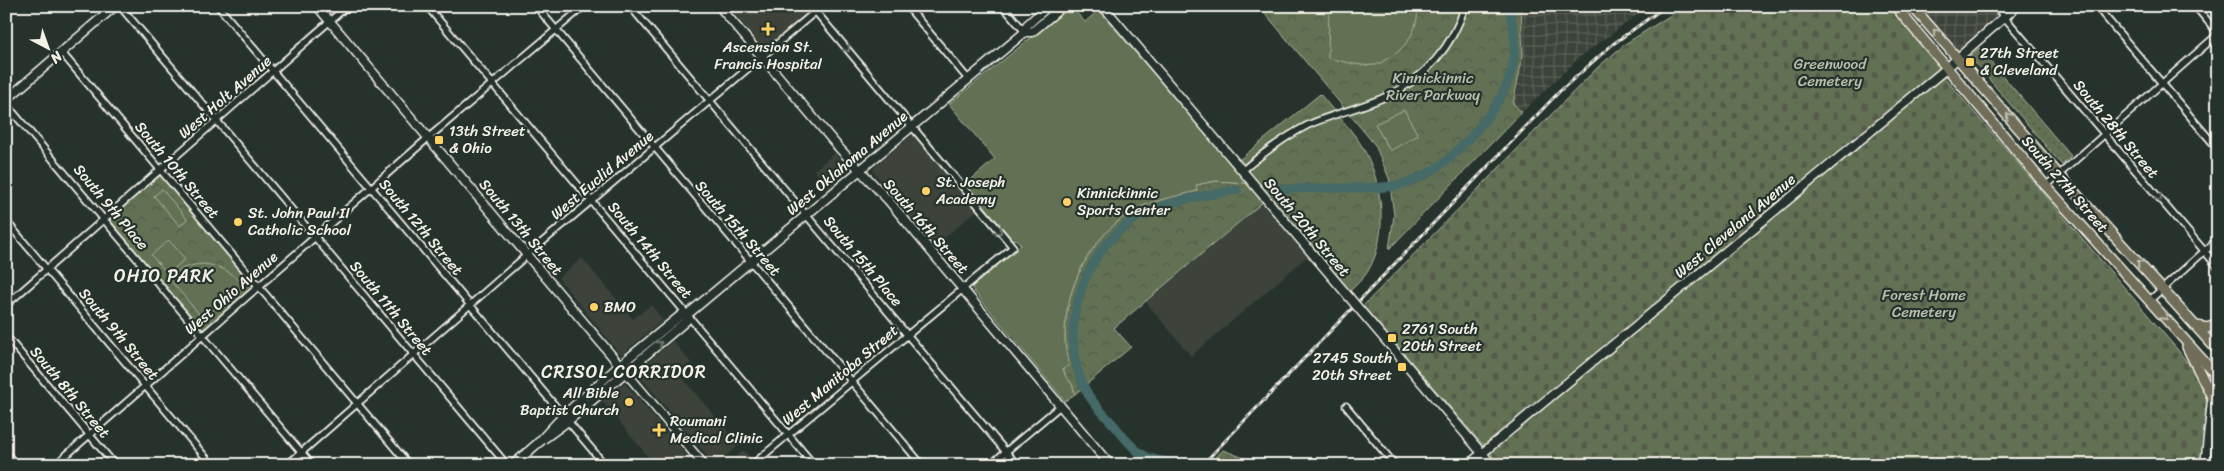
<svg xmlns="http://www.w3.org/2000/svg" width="2224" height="471" viewBox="0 0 2224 471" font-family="Sriracha,sans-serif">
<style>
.built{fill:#3c433a}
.industrial{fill:url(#industrial-grid)}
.grass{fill:url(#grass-dots);stroke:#abb19d}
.cemetery{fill:url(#cemetery-stones);stroke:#abb19d}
.park{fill:url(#park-crowns);stroke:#abb19d}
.pitch{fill:#627152;stroke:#abb19d}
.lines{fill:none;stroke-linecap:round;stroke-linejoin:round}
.river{stroke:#456a67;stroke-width:9}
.street-casing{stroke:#f4f1e8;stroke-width:9}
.secondary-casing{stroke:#f4f1e8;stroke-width:11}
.primary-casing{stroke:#f4f1e8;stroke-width:12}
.street{stroke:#26332d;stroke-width:5.5}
.secondary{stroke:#26332d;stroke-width:8}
.primary{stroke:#706e59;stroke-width:9}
.rail-casing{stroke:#f4f1e8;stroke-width:3}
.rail{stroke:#26332d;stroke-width:1;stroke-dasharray:4;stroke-linecap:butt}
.secondary-bridge-casing{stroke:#f4f1e8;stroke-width:11;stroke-linecap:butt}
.secondary-bridge{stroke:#26332d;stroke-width:8}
.oneway{stroke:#bfbdaf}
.oneway2{stroke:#6e766e}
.poi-dot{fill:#ffd166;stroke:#26332d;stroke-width:2}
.labels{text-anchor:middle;stroke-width:4.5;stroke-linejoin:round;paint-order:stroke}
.poi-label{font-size:15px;fill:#f4f1e8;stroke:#26332d;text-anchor:start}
.park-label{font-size:15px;fill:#babeac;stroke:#26332d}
.street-label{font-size:15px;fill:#f4f1e8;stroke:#26332d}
.quarter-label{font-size:18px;letter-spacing:1px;fill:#f4f1e8;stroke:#26332d}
</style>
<defs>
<pattern id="industrial-grid" width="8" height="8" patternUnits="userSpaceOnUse" patternTransform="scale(1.25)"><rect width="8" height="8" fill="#3c433a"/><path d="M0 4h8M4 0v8" fill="none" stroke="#595f56"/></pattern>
<pattern id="grass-dots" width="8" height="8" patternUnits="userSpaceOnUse" patternTransform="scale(1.25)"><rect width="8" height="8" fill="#627152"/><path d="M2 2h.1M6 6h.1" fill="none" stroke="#545a4b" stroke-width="1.8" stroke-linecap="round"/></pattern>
<pattern id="cemetery-stones" width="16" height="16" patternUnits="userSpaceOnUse" patternTransform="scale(1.25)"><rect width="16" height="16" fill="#627152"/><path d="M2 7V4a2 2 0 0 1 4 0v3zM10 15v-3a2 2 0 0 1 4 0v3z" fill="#545a4b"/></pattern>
<pattern id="park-crowns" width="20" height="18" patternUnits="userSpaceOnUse" patternTransform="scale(1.25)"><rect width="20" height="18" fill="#627152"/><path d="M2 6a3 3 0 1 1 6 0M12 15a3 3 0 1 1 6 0" fill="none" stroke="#545a4b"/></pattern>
</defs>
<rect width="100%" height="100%" fill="#26332d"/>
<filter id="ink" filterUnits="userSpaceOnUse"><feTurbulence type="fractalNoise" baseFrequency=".02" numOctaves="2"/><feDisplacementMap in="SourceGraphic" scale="10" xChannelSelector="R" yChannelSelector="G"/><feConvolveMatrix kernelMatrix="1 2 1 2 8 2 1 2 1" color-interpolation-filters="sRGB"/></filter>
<g filter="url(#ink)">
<!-- built -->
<g class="built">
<path d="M727,6h89l-52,43z"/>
<path d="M912,135l5,2 61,72 -43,37 -62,-75 2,-5z"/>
<path d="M835,153l12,18 -18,17 -15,-18z"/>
<path d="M1263,202l45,54 -117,100 -46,-55z"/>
<path d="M582,258l51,61 18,-14 12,15 -42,35 -63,-77z"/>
<path d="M673,341l18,22 -12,11 60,71 -24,20 -79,-93z"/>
<path d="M624,382l71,83h-40l-53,-64z"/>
<path d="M744,450l7,8 -8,7h-17z"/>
</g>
<!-- industrial -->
<g class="industrial">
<path d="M1521,6h128l-69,51 -58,55 -9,-8 10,-49z"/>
<path d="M1912,6h105l-58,52z"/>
</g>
<!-- grass -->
<path class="grass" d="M1979,48l92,108 -9,9 -92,-108z"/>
<!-- cemetery -->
<g class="cemetery">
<path d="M1685,6h203l50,58 1,5 -451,374 -6,1 -119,-138 234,-238 28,-24z"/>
<path d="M1944,77l233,272 30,40 -5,76h-703l-8,-11 3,-5z"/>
</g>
<!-- park -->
<g class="park">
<path d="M1259,6h262l2,49 -10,49 9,8 -133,137 5,-34 -5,-37 -14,-33z"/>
<path d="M1320,94c13,17 33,36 43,54 20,34 26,88 5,123 -4,7 -12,14 -18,20l-111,-131z"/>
<path d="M161,175l94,110 -52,45 -94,-111z"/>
<path d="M1216,181l31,2 16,19 -149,126 17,19 -56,47 -3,-10 -6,-7 -3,-9 6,-2c-15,-56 13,-123 62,-154 20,-12 43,-16 66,-22l-2,-5z"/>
<path d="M1223,450l39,15h-53z"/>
</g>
<!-- pitch -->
<g class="pitch">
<path d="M1070,6l15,16 14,-12 148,173 -31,-2 -20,4 1,6c-23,6 -46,9 -66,21 -49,31 -77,98 -62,154l-6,3 3,8 6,7 3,10 -10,7 -93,-112 2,-5 47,-39 -4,-5 -5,-1 -46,-55 29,-25 -46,-55z"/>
<path d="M1329,6h89c0,24 -11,43 -33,54 -3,2 -7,5 -10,5 -16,2 -33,-4 -47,-7z"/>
<path d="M1404,110l14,25 -28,16 -15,-27z"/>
<path d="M162,189l25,30 -7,7 -26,-30z"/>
<path d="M169,240l16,19 -17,15 -17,-19z"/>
<path d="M202,264c18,1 29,8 42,21l-36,30 -7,1 -31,-36c8,-12 19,-15 32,-16z"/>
</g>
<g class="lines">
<!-- river -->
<g class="river">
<path d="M1276,189c22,0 44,-1 65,-1 19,0 39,1 57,-3 28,-6 48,-22 67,-42 39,-41 62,-79 43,-137"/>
<path d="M1187,465c-16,-4 -32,-2 -47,-12 -10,-7 -18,-18 -26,-28 -11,-12 -23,-23 -30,-38 -26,-54 -3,-130 45,-164 30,-22 72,-27 108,-33"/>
</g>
<defs>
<g id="street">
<path d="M120,6l387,459"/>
<path d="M218,6l387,459"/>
<path d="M427,6l387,459"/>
<path d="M536,6l386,459"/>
<path d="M630,6l387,459"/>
<path d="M907,6l61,73"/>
<path d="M1003,6l22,26"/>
<path d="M1995,6l223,261"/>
<path d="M2096,6l122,143"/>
<path d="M2195,6l23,27"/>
<path d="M62,53l347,412"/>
<path d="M6,104l306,361"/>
<path d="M1242,171c20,-17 42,-34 66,-46 26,-12 54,-17 79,-29 38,-17 66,-50 78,-90"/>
<path d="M2046,186l172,-152"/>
<path d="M6,221l206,244"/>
<path d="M2150,300l68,-61"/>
<path d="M6,305l341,-299"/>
<path d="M6,336l109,129"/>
<path d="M1346,406l49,59"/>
<path d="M6,453l10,12"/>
<path d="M55,465l373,-327 156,-132"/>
<path d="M287,465l240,-210 295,-249"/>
<path d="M752,465l261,-218 -197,-235"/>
<path d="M990,465l70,-59"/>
</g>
<g id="secondary">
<path d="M317,6l387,459"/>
<path d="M719,6l120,142 49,52 222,265"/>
<path d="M1103,6l246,291"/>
<path d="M1025,32l2,-7 21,-19"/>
<path d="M6,100l109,-94"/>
<path d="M1359,309l133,156"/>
<path d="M538,443l26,-28 56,-50 61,-50 7,-1 337,-282h7l31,-26"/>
<path d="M513,465l25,-22 30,-22 118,-100 2,-7"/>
<path d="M1468,465l473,-392 76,-67"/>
<path d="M2205,465l10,-91"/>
<path d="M2214,465l4,-23"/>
</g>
<g id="primary">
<path d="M1895,6l151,180 172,191"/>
<path d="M1912,6l147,169 159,176"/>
<path d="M2196,326l12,2 10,-5"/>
<path d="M2187,347l26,52"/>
<path d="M2215,374l3,-16"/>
<path d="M2217,445h1"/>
</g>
</defs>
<!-- street casing -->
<use href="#street" class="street-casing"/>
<!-- secondary casing -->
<use href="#secondary" class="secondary-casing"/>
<!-- primary casing -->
<use href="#primary" class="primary-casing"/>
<!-- street -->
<use href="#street" class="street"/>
<!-- secondary -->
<use href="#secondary" class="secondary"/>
<!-- primary -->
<use href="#primary" class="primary"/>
<defs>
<path id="rail" d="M1202,465l358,-374 53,-47 53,-38"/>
</defs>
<!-- rail casing -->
<use href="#rail" class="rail-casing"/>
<!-- rail -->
<use href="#rail" class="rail"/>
<defs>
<path id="secondary-bridge" d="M1349,297l10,12"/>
</defs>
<!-- secondary-bridge casing -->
<use href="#secondary-bridge" class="secondary-bridge-casing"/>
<!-- secondary-bridge -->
<use href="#secondary-bridge" class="secondary-bridge"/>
</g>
<!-- one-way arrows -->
<defs><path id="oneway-chevron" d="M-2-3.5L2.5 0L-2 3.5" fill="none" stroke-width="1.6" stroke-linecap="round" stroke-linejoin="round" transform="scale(1.25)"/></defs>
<g class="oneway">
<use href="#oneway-chevron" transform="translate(1936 32) rotate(-131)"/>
<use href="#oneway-chevron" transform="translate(2009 116) rotate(-131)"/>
<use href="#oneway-chevron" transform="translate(2140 263) rotate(-132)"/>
<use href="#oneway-chevron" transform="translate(2165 317) rotate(48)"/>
</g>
<g class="oneway2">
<use href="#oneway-chevron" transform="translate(847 49) rotate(50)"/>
<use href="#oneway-chevron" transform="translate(2159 198) rotate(50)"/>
<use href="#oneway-chevron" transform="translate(999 231) rotate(50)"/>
<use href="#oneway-chevron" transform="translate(659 344) rotate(-40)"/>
</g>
</g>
<!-- markers -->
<g class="poi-dot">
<path d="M765.5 21.5h5v5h5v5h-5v5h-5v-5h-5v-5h5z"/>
<rect x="1965" y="57" width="10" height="10" rx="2.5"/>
<rect x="434" y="135" width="10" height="10" rx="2.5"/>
<circle cx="926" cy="191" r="5"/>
<circle cx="1067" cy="202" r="5"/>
<circle cx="238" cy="222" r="5"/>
<circle cx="594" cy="307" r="5"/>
<rect x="1387" y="333" width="10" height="10" rx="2.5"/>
<rect x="1397" y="362" width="10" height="10" rx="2.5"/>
<circle cx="629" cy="402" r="5"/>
<path d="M656.5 422.5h5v5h5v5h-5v5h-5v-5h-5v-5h5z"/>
</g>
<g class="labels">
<!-- poi labels -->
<g class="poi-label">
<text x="768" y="52" text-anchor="middle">Ascension St.<tspan x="768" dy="17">Francis Hospital</tspan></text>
<text x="1980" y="58">27th Street<tspan x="1980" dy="17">&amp; Cleveland</tspan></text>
<text x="449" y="136">13th Street<tspan x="449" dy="17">&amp; Ohio</tspan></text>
<text x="936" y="187">St. Joseph<tspan x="936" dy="17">Academy</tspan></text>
<text x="1077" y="198">Kinnickinnic<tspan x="1077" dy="17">Sports Center</tspan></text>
<text x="248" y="218">St. John Paul II<tspan x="248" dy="17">Catholic School</tspan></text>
<text x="604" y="312">BMO</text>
<text x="1402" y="334">2761 South<tspan x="1402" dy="17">20th Street</tspan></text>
<text x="1392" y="363" text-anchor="end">2745 South<tspan x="1392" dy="17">20th Street</tspan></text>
<text x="619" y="398" text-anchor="end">All Bible<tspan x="619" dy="17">Baptist Church</tspan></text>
<text x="670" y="426">Roumani<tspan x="670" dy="17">Medical Clinic</tspan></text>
</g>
<!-- park labels -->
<g class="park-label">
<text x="1830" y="69">Greenwood<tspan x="1830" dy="17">Cemetery</tspan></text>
<text x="1433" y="83">Kinnickinnic<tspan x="1433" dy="17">River Parkway</tspan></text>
<text x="1924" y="300">Forest Home<tspan x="1924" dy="17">Cemetery</tspan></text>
</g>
<!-- street labels -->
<g class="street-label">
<text transform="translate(225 97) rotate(-41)" y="5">West Holt Avenue</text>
<text transform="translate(2116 129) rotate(50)" y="5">South 28th Street</text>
<text transform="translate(847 163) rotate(-40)" y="5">West Oklahoma Avenue</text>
<text transform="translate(177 170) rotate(50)" y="5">South 10th Street</text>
<text transform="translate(602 175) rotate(-40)" y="5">West Euclid Avenue</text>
<text transform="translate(2065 184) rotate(49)" y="5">South 27th Street</text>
<text transform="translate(111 207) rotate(50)" y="5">South 9th Place</text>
<text transform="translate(926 226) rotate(49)" y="5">South 16th Street</text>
<text transform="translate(1735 226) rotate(-40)" y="5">West Cleveland Avenue</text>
<text transform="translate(421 227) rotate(50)" y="5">South 12th Street</text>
<text transform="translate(521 227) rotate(50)" y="5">South 13th Street</text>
<text transform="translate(1307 227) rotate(50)" y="5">South 20th Street</text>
<text transform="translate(738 228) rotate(49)" y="5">South 15th Street</text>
<text transform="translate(650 250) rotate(50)" y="5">South 14th Street</text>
<text transform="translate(863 261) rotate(50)" y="5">South 15th Place</text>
<text transform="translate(231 293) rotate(-41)" y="5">West Ohio Avenue</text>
<text transform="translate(391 308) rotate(50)" y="5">South 11th Street</text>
<text transform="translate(119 334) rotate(50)" y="5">South 9th Street</text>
<text transform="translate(840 375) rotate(-40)" y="5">West Manitoba Street</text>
<text transform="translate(70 392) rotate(50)" y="5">South 8th Street</text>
</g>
<!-- quarter labels -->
<g class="quarter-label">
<text x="164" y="282">OHIO PARK</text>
<text x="624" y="378">CRISOL CORRIDOR</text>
</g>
</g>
<!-- margin -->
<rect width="2224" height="471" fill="none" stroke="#26332d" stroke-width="25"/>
<rect x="12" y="12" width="2199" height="446" fill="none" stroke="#f4f1e8" stroke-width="2" filter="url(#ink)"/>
<!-- north arrow -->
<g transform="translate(48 48) rotate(139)" stroke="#26332d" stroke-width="4" paint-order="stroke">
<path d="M0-4L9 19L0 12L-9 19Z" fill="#f4f1e8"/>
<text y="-8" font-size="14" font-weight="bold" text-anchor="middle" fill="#f4f1e8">N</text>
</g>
</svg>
